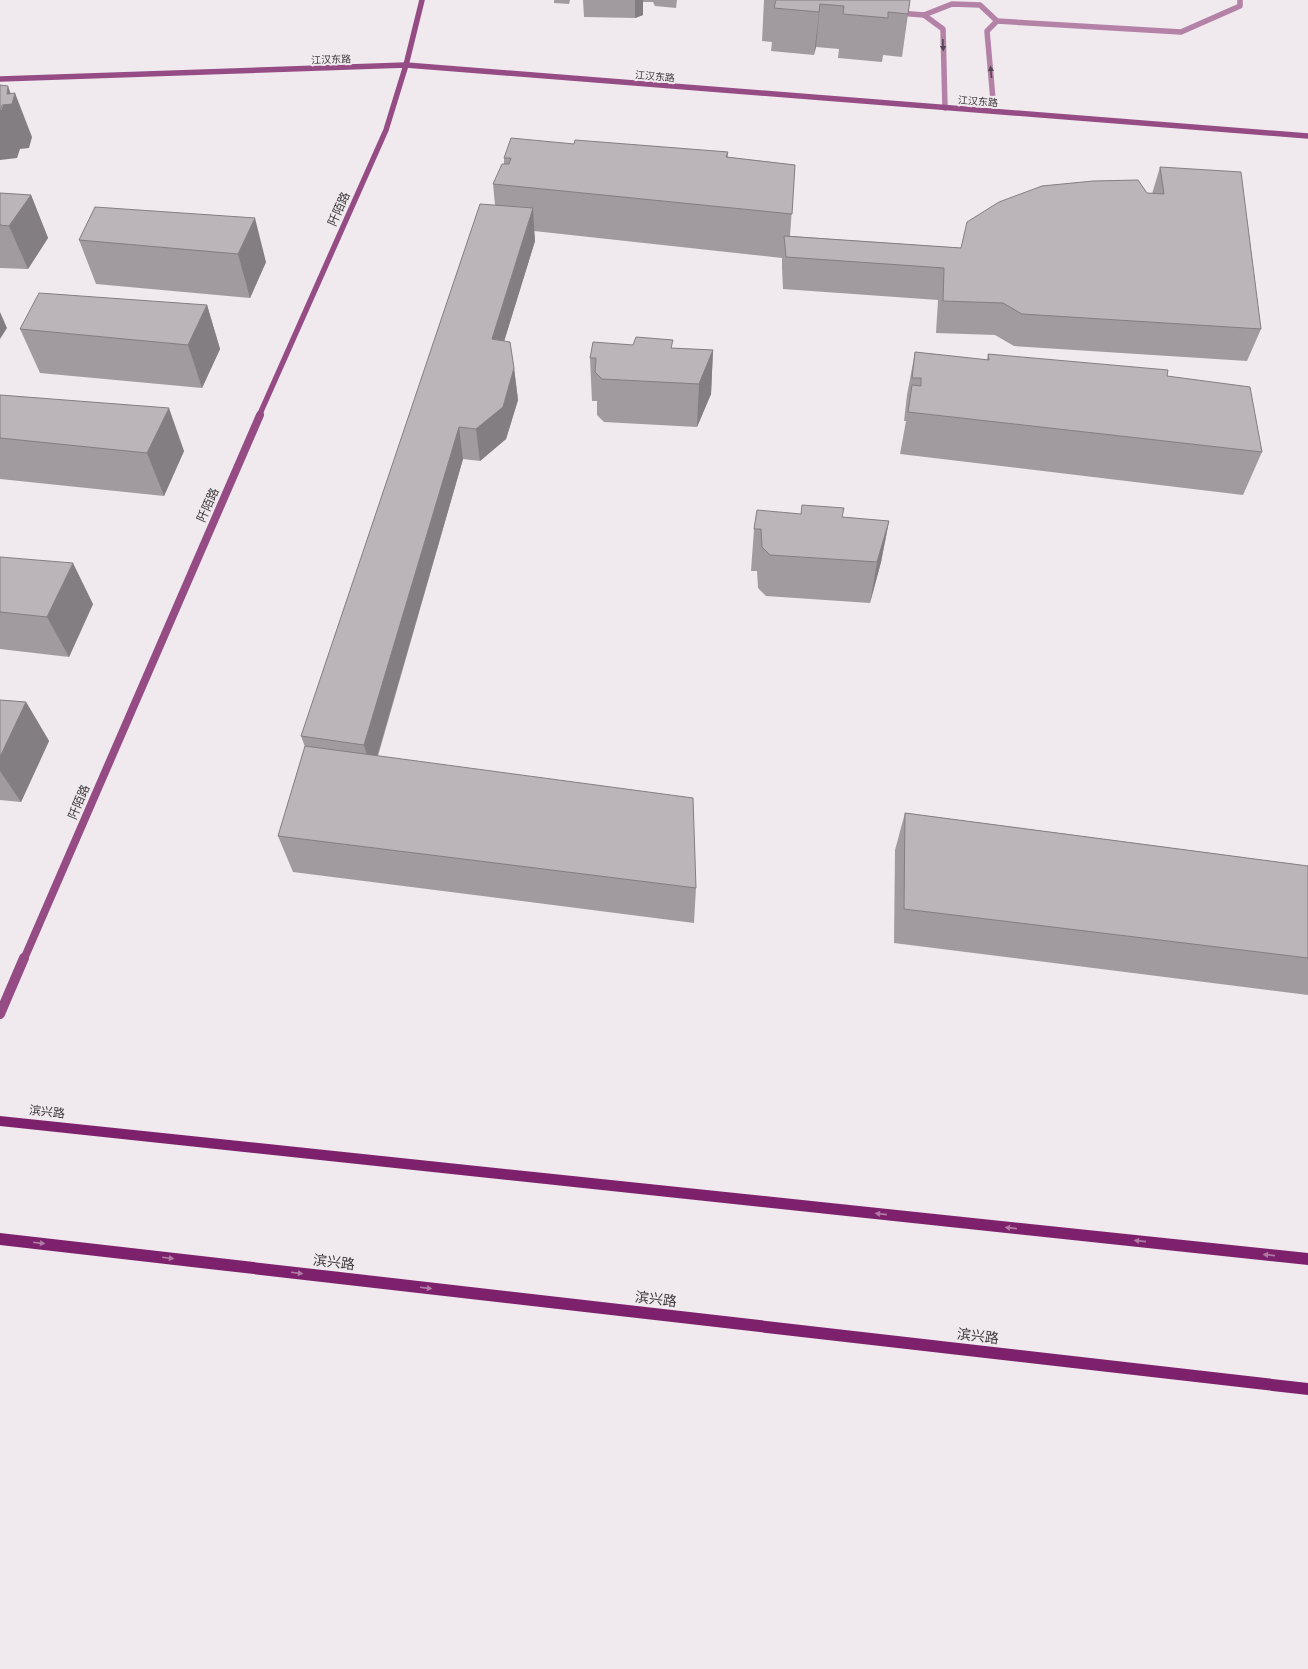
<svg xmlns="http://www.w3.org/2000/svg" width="1308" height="1669" viewBox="0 0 1308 1669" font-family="'Space Grotesk','Noto Sans SC',sans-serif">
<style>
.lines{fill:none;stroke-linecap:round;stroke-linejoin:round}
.street{stroke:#b481a7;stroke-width:5.5}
.secondary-far2{stroke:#954c85;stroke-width:5.5}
.secondary-far1{stroke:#954c85;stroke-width:8}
.secondary{stroke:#954c85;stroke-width:10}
.primary{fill:#7d216c;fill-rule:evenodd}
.wall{fill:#a19b9f}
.shaded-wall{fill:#837e82}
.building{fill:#bbb4b9;stroke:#837e82}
.oneway{fill:#544751}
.oneway2{fill:#b17ba6}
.labels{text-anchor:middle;stroke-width:4;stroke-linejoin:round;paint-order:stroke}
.far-street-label{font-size:10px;fill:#3c393b;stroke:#f0e9ee}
.street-label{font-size:12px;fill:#3c393b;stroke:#f0e9ee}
.near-street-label{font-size:14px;fill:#3c393b;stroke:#f0e9ee}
</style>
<rect width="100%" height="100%" fill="#f0e9ee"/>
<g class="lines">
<!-- street -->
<g class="street">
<path d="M898,13l26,2 28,-11 28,1 17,16 184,11 59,-26v-6"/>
<path d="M924,15l19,14 2,79"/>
<path d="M994,111l-7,-80 10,-10"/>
</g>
<!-- secondary-far2 -->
<g class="secondary-far2">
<path d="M0,79l406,-14 902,71"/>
<path d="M259,416l127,-286 20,-65 16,-65"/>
</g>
<!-- secondary-far1 -->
<path class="secondary-far1" d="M24,959l236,-544"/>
<!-- secondary -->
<path class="secondary" d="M0,1014l24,-56"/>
<!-- primary -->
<g class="primary">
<path d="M0,1116l1308,137v12l-1308,-139z"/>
<path d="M0,1233l1308,150v12l-1308,-150z"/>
</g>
</g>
<!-- wall -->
<g class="wall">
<path d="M554,0h16l-1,4 -15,-1z"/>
<path d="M573,0h104l-1,8 -21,-2 -2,-4h-10v13l-8,3 -51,-1 -1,-17z"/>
<path d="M764,0h146l-8,57 -19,-2 -1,7 -44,-4 1,-9 -23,-2 -2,8 -43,-4 1,-9 -10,-1z"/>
<path d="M574,144l154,8v5l67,8 -5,71 171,12 186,-55 5,1 8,-27 101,162 -14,32 -233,-15 -19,-11 -59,-2 2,-33 -155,-11 -1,-21v-10l-248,-27 1,10 -31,100 10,27 4,32 -12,39 -26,22 -17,-2 -85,297 318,132 -2,35 -401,-51 -15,-36 27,-89 -4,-11 194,-531 -2,-21 11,-20v-6z"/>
<path d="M0,193l31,2 17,43 -20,31 -28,-1z"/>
<path d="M95,207l171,55 -16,36 -154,-14 -17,-44z"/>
<path d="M207,305l13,44 -18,39 -162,-15 -20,-44z"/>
<path d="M673,348l40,2 -2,44 -14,33 -93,-5 -7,-7v-14h-5l-2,-43z"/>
<path d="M915,352l72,8 1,-6 179,22 95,76 -19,43 -343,-41 6,-33h-2l3,-26z"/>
<path d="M0,395l184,56 -20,45 -164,-17z"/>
<path d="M842,517l47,4 -8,41 -11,41 -104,-7 -8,-8 -1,-17h-6l3,-42z"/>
<path d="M0,557l93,47 -24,53 -69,-8z"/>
<path d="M0,700l26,2 23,39 -28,61 -21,-2z"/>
<path d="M905,813l403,53v129l-414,-52 1,-93z"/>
</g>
<!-- shaded-wall -->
<g class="shaded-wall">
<path d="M635,0h8v15l-8,3z"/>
<path d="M820,4l-4,43 -2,8 5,-43z"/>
<path d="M8,86l5,14 2,-7 17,44 -3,11 -9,1 -3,9 -17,2v-47l7,-19z"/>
<path d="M31,195l17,43 -20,31 -19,-43z"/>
<path d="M533,208l2,33 -40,130 -3,-32z"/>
<path d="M255,218l11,44 -16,36 -12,-44z"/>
<path d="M207,305l13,44 -18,39 -14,-43z"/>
<path d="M0,312l7,16 -7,11z"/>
<path d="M713,350l-2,44 -14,33 2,-43z"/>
<path d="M514,368l4,32 -12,39 -26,22 -4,-32z"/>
<path d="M169,408l15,43 -20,45 -17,-43z"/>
<path d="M459,427l4,32 -91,315 -8,-29z"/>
<path d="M889,521l-8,41 -11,41 7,-41z"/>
<path d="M73,563l20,41 -24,53 -22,-40z"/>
<path d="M26,702l23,39 -28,61 -21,-31v-14z"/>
</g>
<!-- building -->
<g class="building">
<path d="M776,0h134l-2,14 -20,-2v6l-45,-4 1,-8 -24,-2 -1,8 -45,-4z"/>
<path d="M0,85l8,1 -1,8 8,-1 -3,11 -10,1 -2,8z"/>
<path d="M511,138l63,6 1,-4 153,12 -2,5 69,8 -3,49 -299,-30 9,-20h7l2,-6h-7z"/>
<path d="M1160,167l81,5 20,157 -239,-15 -19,-11 -60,-2 1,-33 -158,-11 -2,-21 177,12 6,-26 32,-20 43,-16 51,-5 45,-1 9,13 17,1z"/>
<path d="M0,193l31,2 -22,31 -9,-1z"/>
<path d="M480,204l53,4 -41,131 18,3 4,26 -11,39 -27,22 -17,-2 -95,318 -63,-9z"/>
<path d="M95,207l160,11 -17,36 -159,-14z"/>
<path d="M39,293l168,12 -19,40 -168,-16z"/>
<path d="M636,337l37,3 -2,8 42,2 -14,34 -97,-5 -7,-7 1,-14h-6l3,-16 40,3z"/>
<path d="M915,352l74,8 -1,-6 180,16 -1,6 83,11 12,65 -354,-40 4,-27 9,1v-8h-9z"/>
<path d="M0,395l169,13 -22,45 -147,-15z"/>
<path d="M802,505l42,3 -2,9 47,4 -12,41 -107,-7 -8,-8 -1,-18h-7l3,-19 44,4z"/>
<path d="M0,557l73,6 -26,54 -47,-5z"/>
<path d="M0,700l26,2 -26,55z"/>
<path d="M305,746l388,52 3,90 -418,-52z"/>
<path d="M905,813l403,53v92l-404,-49z"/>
</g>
<!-- one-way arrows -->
<defs><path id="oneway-solid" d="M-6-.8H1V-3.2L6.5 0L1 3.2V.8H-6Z"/></defs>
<g class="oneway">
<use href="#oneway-solid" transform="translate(943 45) rotate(88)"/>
<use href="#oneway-solid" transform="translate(991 72) rotate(-95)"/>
</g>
<g class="oneway2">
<use href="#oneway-solid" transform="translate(881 1214) rotate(-174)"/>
<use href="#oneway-solid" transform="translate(1011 1228) rotate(-174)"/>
<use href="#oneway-solid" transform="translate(1140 1241) rotate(-174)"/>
<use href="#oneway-solid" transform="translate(39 1243) rotate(7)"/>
<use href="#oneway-solid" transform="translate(1269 1255) rotate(-174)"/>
<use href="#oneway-solid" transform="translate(168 1258) rotate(7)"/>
<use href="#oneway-solid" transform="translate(297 1273) rotate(7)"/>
<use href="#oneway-solid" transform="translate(426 1288) rotate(7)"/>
</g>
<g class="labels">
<!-- far-street labels -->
<g class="far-street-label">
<text transform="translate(331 59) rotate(-2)" y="4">江汉东路</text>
<text transform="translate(655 76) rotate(5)" y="4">江汉东路</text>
<text transform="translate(978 101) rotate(4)" y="4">江汉东路</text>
</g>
<!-- street labels -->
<g class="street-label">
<text transform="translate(339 209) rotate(-66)" y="4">阡陌路</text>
<text transform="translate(208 505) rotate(-66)" y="4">阡陌路</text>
<text transform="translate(79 802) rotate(-67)" y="4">阡陌路</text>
<text transform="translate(47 1112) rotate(6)" y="4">滨兴路</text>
</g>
<!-- near-street labels -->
<g class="near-street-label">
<text transform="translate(334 1262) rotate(7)" y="5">滨兴路</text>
<text transform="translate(656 1299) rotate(7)" y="5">滨兴路</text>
<text transform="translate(978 1336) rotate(7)" y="5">滨兴路</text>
</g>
</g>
</svg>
